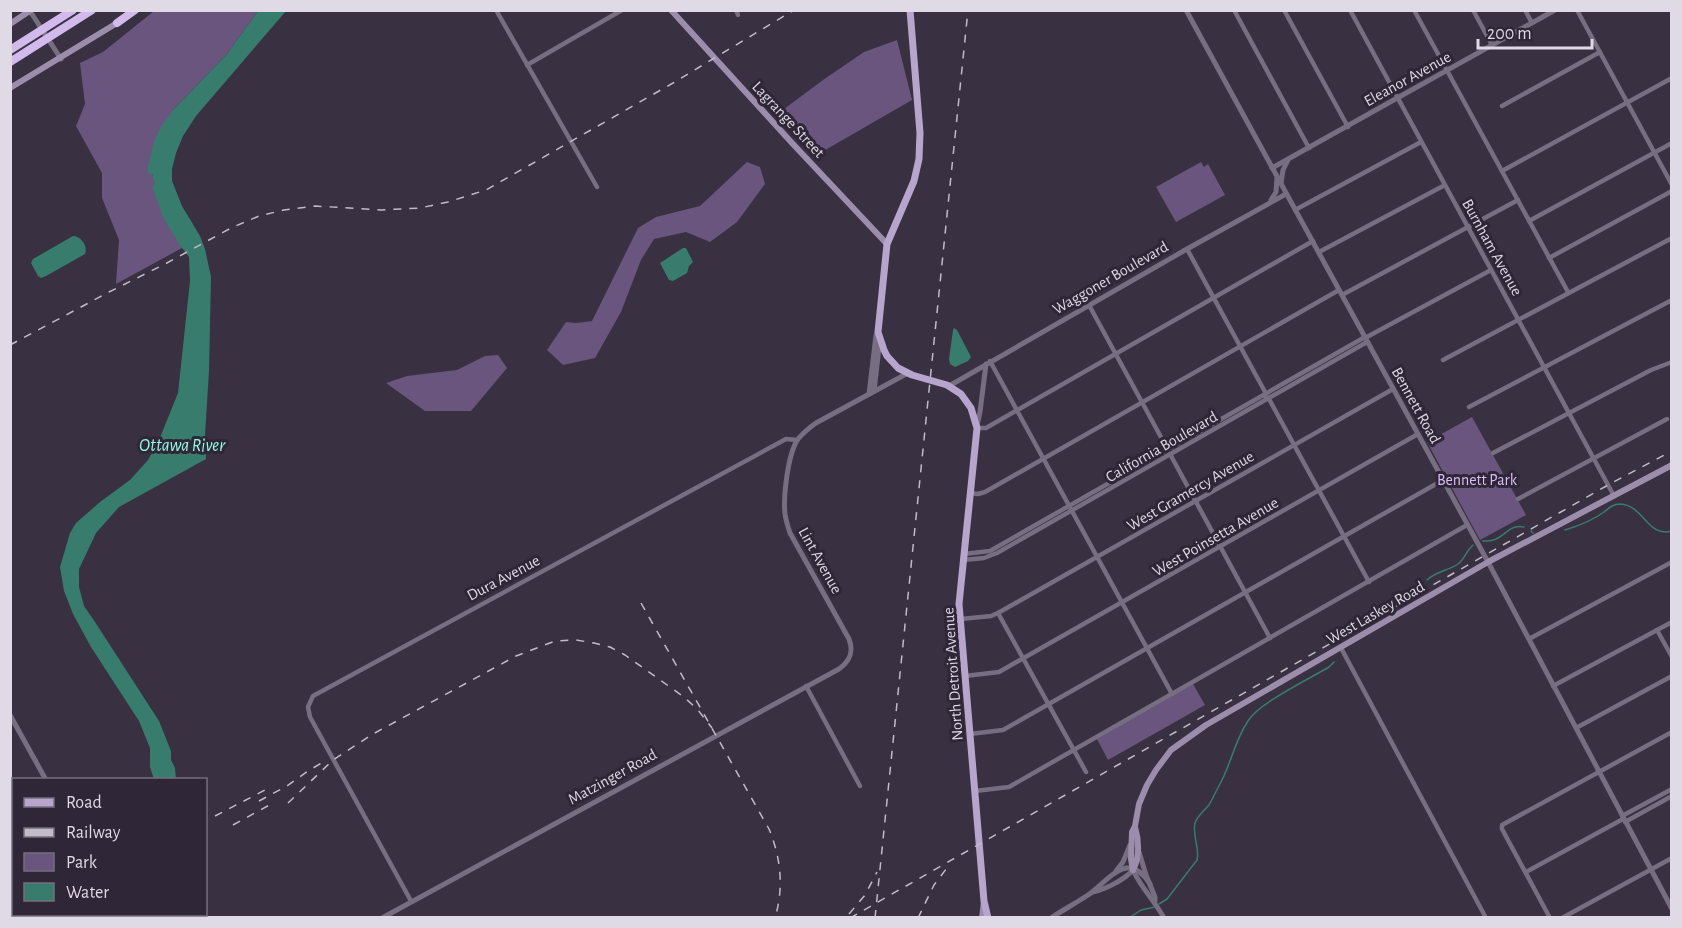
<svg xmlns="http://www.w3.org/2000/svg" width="1682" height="928" viewBox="0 0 1682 928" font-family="'Alegreya Sans',sans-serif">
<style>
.green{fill:#69557e}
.water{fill:#387c6e}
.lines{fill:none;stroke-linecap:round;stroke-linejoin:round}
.stream{stroke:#387c6e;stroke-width:1.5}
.minor{stroke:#776e82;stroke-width:4.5}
.tertiary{stroke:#776e82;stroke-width:5}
.secondary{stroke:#9c8dad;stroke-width:6}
.primary{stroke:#b8a5ce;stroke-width:7}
.motorway{stroke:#d2baec;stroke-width:8}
.rail{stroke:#c1bcc8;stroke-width:1.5;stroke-dasharray:8 8;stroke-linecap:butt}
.labels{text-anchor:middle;stroke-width:6;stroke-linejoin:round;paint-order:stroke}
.street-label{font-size:16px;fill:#dfdae5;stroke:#2f2737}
.park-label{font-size:16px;fill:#d8bdf6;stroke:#2f2737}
.water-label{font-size:18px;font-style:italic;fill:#92fae2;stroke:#2f2737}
</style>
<rect width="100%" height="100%" fill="#393141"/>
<!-- green -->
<g class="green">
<path d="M154,11h104l-31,43 -54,56 -21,64 19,55 11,19 -66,36 3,-44 -17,-42v-25l-26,-47 9,-22 -5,-41 23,-11z"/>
<path d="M897,40l15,60 -92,53 -18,-22h-9l-17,-16 47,-35 41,-28z"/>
<path d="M747,162l13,5 5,17 -28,38 -27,20 -24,-10 -32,7 -13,21 -20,52 -26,46 -32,7 -16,-15 19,-28 10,1 16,-2 46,-93 18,-11 44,-11z"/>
<path d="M1201,162l3,5 4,-3 17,31 -49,27 -20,-35z"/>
<path d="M498,355l9,13 -36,43h-46l-39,-28 21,-7 50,-6 28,-14z"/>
<path d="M1472,417l54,98 -46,25 -53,-98z"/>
<path d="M1193,684l12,21 -97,55 -11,-21z"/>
<path d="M13,887l1,27h92l1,3h-96v-28z"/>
</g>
<!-- water -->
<g class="water">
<path d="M258,11h28l-90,105 -13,20 -7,17 -4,16v12l10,25 18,30 5,13 6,28 -2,94 -4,64 1,24 -87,48 -23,26 -17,36v18l5,19 11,16 64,99 12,30v9l4,8 1,11h-22l-4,-12v-19l-11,-27 -48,-74 -18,-33 -9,-23 -4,-24 10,-34 6,-10 24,-21 30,-22 18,-20 11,-20 19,-47 12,-112 -1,-24 -10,-13 -15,-25 -12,-32 3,-2 -3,-11 -5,-2 6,-27 6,-15 14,-20 54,-56z"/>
<path d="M73,236c8,0 15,10 12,18l-39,22 -5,2 -3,-2 -7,-13 2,-4z"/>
<path d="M683,248h3l7,14 -4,4 -2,7 -14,8 -4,-1 -9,-17z"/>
<path d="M954,328l3,2 14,27 -3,4 -13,6 -5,-3 -1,-5 4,-29z"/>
</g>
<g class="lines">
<!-- stream -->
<g class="stream">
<path d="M1565,530c13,-4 27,-9 39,-18 5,-4 9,-8 16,-8 24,1 27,34 52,27"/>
<path d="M1531,531l2,2"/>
<path d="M1483,541c3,0 7,0 10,-1 12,-3 16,-16 31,-13"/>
<path d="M1427,580c9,-9 21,-9 31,-16 7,-5 8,-13 15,-19"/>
<path d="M1350,624l22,-12"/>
<path d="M1159,904l8,-5 30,-39c3,-12 -5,-25 -2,-37 2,-7 9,-12 14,-18 4,-7 7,-14 11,-21 11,-20 15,-44 28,-63 11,-18 61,-42 81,-54l5,-5"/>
<path d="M1129,918l12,-8 14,-3"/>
</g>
<!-- minor -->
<g class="minor">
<path d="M496,10l101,177"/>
<path d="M736,10l2,5"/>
<path d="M1234,10l75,138"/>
<path d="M1284,10l64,117"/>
<path d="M1350,10l264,486"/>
<path d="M1414,10l154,282"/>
<path d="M1473,10l19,35"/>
<path d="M1525,10l7,13"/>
<path d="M1577,10l95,175"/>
<path d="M527,65l95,-55"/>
<path d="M1502,106l98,-54"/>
<path d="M1502,171l170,-93"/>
<path d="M1295,210l126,-68"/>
<path d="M1529,221l143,-78"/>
<path d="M1187,249l77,141 2,4 -1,2 4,3 100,183"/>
<path d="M1319,252l126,-67"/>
<path d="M1549,258l123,-67"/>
<path d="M1342,295l176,-95"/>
<path d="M1089,305l79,145"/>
<path d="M1365,338l126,-68"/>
<path d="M1443,360l229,-122"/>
<path d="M990,361l182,333"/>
<path d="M1469,407l203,-107"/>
<path d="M977,428h9l327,-187"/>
<path d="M1493,453l158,-83 21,-8"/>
<path d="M1170,454l100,184"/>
<path d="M970,493l8,1 7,-2 354,-202"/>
<path d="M1518,499l149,-80"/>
<path d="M964,554l26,-3 375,-214"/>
<path d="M963,560l21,-2 13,-5 370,-211"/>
<path d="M998,613l88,159"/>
<path d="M961,619l30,-3 7,-3 395,-224"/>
<path d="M1657,630l15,27"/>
<path d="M1529,639l143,-77"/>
<path d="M1341,648l145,270"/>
<path d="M965,676l34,-4 419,-238"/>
<path d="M806,686l54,100"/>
<path d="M1553,686l119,-64"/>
<path d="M1576,728l96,-52"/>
<path d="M970,734l33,-4 440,-250"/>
<path d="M975,791l34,-4 458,-262"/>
<path d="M1622,816l50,-27"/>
<path d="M1625,822l47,-26"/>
<path d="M1526,872l97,-53"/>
<path d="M411,901l-101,-184 -2,-10 5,-11 473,-257 11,1"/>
<path d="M1550,918l-48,-89v-4l170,-93"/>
<path d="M1562,918l110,-60"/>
</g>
<!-- tertiary -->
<g class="tertiary">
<path d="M1186,10l302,552 184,347"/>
<path d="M30,11l31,48"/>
<path d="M1272,168l283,-158"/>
<path d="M1281,183l2,-13 5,-10"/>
<path d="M1271,200l5,-8 1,-14"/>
<path d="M949,386l238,-137 99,-55"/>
<path d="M874,391l6,-52"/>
<path d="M869,394l7,-59 2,-3"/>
<path d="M977,426l3,-14 6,-48"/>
<path d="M10,715l36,65"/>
<path d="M1139,852l7,23 9,22v4"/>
<path d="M1116,871l7,-9 7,-17"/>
<path d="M10,876l4,-1"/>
<path d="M1093,892c13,-3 31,-12 40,-22 8,18 22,31 31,48"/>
<path d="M120,914l2,4"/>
<path d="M382,918l457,-249c11,-8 15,-17 10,-30l-59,-106c-2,-6 -4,-12 -5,-19 -2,-17 3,-61 13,-75 5,-6 11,-11 18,-16l92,-50"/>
<path d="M1051,918c12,-8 25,-15 37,-23 11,-7 26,-26 39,-27 11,-1 18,8 23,16"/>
</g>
<!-- secondary -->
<g class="secondary">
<path d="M671,10l121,133 95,101"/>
<path d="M10,24l21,-14"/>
<path d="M10,88l107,-65"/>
<path d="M1133,870l-2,-11 1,-27 3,-6 4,-22 8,-19 9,-15 15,-20 35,-25 282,-163 184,-97"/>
<path d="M1133,870c7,-13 6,-30 2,-43"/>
<path d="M982,918l2,-17"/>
</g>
<!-- primary -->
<path class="primary" d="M910,10l10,123 -1,26 -5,22 -27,63 -9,88 6,18 3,6 11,12 14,7 35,10 14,9 10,14 6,20 -18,176 25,297 4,17"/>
<!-- motorway -->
<g class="motorway">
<path d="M117,23l18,-13"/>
<path d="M10,50l63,-40"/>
<path d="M10,62l82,-52"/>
</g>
<!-- rail -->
<g class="rail">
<path d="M10,345l99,-53 56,-28 66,-36 28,-12 25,-6 31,-4 66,4 39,-2 28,-6 38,-12 187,-107 121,-73"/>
<path d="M641,603l128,226c12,29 15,59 6,89"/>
<path d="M259,801l28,-15 21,-15 17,-10"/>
<path d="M288,803l45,-43 40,-26 143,-78 39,-15 21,-1 18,3 16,4 15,8 59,42 14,13 14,18"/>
<path d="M215,816l52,-27"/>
<path d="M233,825l40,-22"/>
<path d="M849,914l16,-19 12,-23"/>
<path d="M850,918l758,-433 64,-34"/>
<path d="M875,918l93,-908"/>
<path d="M918,918l16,-33 16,-21"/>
</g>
</g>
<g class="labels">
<!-- street labels -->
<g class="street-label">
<text transform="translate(1407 78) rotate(-29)" y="6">Eleanor Avenue</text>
<text transform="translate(789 119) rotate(47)" y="6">Lagrange Street</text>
<text transform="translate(1493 247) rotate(61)" y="6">Burnham Avenue</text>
<text transform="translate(1110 277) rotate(-30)" y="6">Waggoner Boulevard</text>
<text transform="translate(1417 405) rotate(61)" y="6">Bennett Road</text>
<text transform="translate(1161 446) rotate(-30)" y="6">California Boulevard</text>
<text transform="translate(1190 490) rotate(-30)" y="6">West Gramercy Avenue</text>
<text transform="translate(1215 536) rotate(-30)" y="6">West Poinsetta Avenue</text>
<text transform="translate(821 560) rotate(61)" y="6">Lint Avenue</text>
<text transform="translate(503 577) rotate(-28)" y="6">Dura Avenue</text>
<text transform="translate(1375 612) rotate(-30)" y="6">West Laskey Road</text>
<text transform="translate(952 674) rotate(-94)" y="6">North Detroit Avenue</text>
<text transform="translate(612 776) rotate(-29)" y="6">Matzinger Road</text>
</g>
<!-- park labels -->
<g class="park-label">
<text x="1477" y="485">Bennett Park</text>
</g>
<!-- water labels -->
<g class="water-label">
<text x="182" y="451">Ottawa River</text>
</g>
</g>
<!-- border -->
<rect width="1682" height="928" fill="none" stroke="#dfdae5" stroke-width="24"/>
<!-- legend -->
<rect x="12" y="778" width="195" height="138" fill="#2f2737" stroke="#756f7d" stroke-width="1.5"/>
<rect x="24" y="798" width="30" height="9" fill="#b8a5ce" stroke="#756f7d" stroke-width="1.5"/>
<text x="66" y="808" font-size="18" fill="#dfdae5">Road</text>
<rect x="24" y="828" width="30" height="9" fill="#c1bcc8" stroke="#756f7d" stroke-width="1.5"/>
<text x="66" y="838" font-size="18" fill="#dfdae5">Railway</text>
<rect x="24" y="853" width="30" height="18" fill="#69557e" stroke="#756f7d" stroke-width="1.5"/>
<text x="66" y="868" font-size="18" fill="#dfdae5">Park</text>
<rect x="24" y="883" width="30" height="18" fill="#387c6e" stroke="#756f7d" stroke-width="1.5"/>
<text x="66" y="898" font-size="18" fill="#dfdae5">Water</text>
<!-- scale -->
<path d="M1478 39v9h114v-9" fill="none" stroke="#dfdae5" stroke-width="3"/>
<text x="1487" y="39" font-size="18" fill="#dfdae5" stroke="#2f2737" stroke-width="4.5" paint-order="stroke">200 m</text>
</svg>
